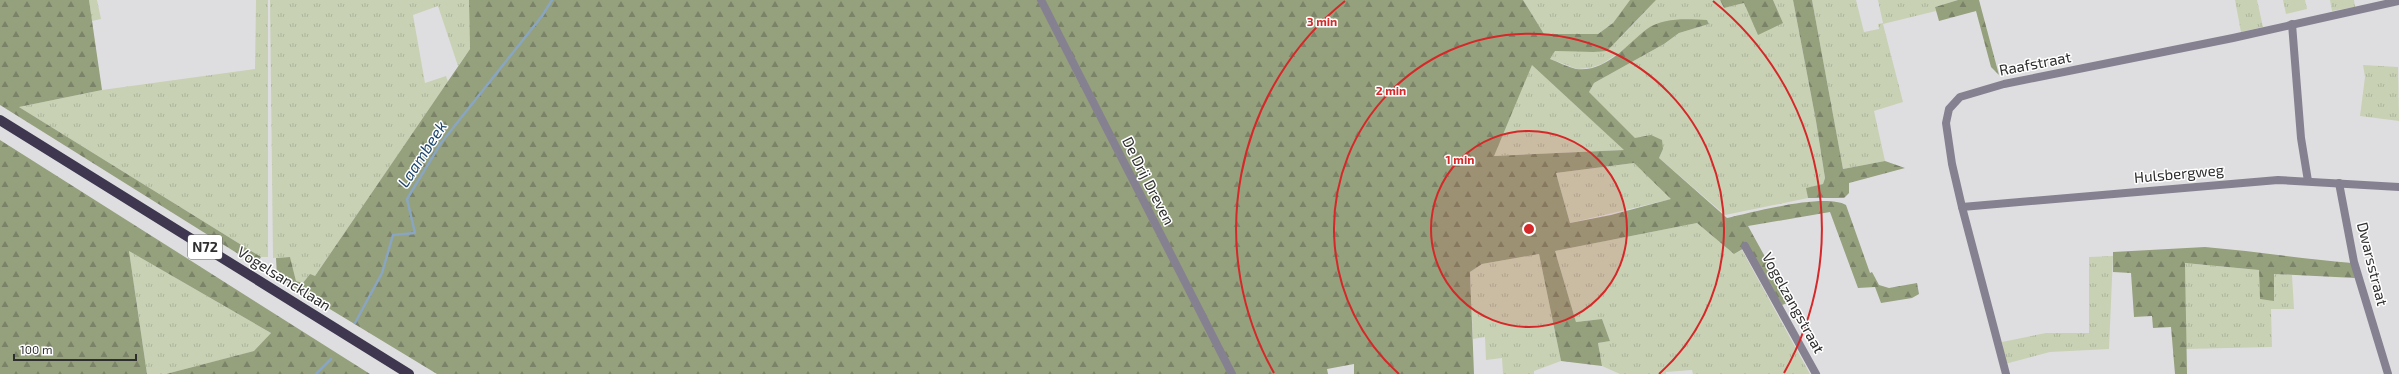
<svg xmlns="http://www.w3.org/2000/svg" width="2399" height="374" viewBox="0 0 2399 374" font-family="'Exo 2',sans-serif">
<style>
.grass{fill:url(#grass-tufts)}
.forest{fill:url(#forest-firs);fill-rule:evenodd}
.lines{fill:none;stroke-linecap:round;stroke-linejoin:round}
.stream{stroke:#8aa5c0;stroke-width:2.5}
.street{stroke:#868190;stroke-width:8}
.primary{stroke:#3f374f;stroke-width:10}
.ring{fill:none;stroke:#d62828;stroke-width:2}
.labels{text-anchor:middle;stroke-width:3;stroke-linejoin:round;paint-order:stroke}
.shield{fill:#fff;stroke:#6d6d6d;stroke-width:1}
.shield-label{font-size:14px;font-weight:bold;fill:#2e2e2f}
.street-label{font-size:15px;fill:#2e2e2f;stroke:#fff}
.water-label{font-size:16px;font-style:italic;fill:#1e476d;stroke:#fff}
.centre{fill:#d62828;stroke:#fff;stroke-width:2}
.ring-label{font-size:12px;text-anchor:middle;font-weight:bold;fill:#d62828;stroke:#fff;stroke-width:3;stroke-linejoin:round;paint-order:stroke}
</style>
<defs>
<pattern id="grass-tufts" width="24" height="20" patternUnits="userSpaceOnUse"><rect width="24" height="20" fill="#c8d1b4"/><path d="M3 7l-1-3M5 7V3M7 7l1-3M15 17l-1-3M17 17v-4M19 17l1-3" fill="none" stroke="#acb49b"/></pattern>
<pattern id="forest-firs" width="22" height="20" patternUnits="userSpaceOnUse"><rect width="22" height="20" fill="#95a07d"/><path d="M5 1l3.5 6h-7zM16 11l3.5 6h-7z" fill="#7a8367"/></pattern>
</defs>
<rect width="100%" height="100%" fill="#dedee0"/>
<!-- grass -->
<g class="grass">
<path d="M89,0h8l4,19 -9,2z"/>
<path d="M256,0h12v257h-7l-242,-150 83,-17 153,-21z"/>
<path d="M270,0h199l1,49 -12,17 -20,-60 -25,9 12,68 21,-7 2,6 -133,194 -12,7 -7,-2 -6,-24 -17,1z"/>
<path d="M1523,0h107l-17,23 -15,11h-54z"/>
<path d="M1656,0h64l4,8 20,-5 39,20 -10,-23h20l23,121 9,57 -2,6 -16,4 1,10 -83,17 -66,-57 4,-9 -28,-11 -46,-46 5,-9 70,-39 15,-11 30,-9 -2,-4 -75,24 -30,20 -12,4 -13,1 -27,-10 5,-8 38,1 27,-14z"/>
<path d="M1812,0h44l8,32 15,-3 -1,-5 5,-1 -5,-23h80l-23,7 1,4 -53,13 20,78 -29,9 11,50 -42,8z"/>
<path d="M2235,0h22l6,27 -22,5z"/>
<path d="M2283,0h22l2,9 -21,5z"/>
<path d="M2330,0h24l1,7 -23,4z"/>
<path d="M1532,64l93,86 -132,6z"/>
<path d="M2363,65l35,2 1,54 -39,-5 5,-39z"/>
<path d="M1634,163l38,36 -102,24 -14,-50z"/>
<path d="M1697,223l37,31 8,-4 68,124h-117l-1,-4 -26,2v2h-46l-18,-8 -4,-23 12,-2 -8,-22 -26,3 -21,-71z"/>
<path d="M129,251l142,82 -16,18 -89,23h-19z"/>
<path d="M1539,254l22,107 -27,10v3h-31l-1,-16 -16,2 -1,-23 -12,2 -3,-67 12,-8z"/>
<path d="M2113,256l-4,93 -59,3 -45,12 -3,-22 44,-9h43v-76z"/>
<path d="M2185,263l74,7 1,29 14,1 -1,-26 19,1 2,34h-23l1,38 -86,2z"/>
</g>
<!-- forest -->
<g class="forest">
<path d="M0,0h89l13,90 -83,17 242,150 -5,8 -256,-160z"/>
<path d="M469,0h1054l21,34h54l15,-11 17,-23h26l-49,51 -14,1 -38,-1 -5,8c8,3 18,8 26,10 30,4 51,-25 71,-40 16,-12 41,-10 60,-9l2,4 -30,9 -15,11 -70,39 -5,9 46,46 16,-3 11,5 1,9 -4,9 68,60c27,-6 97,-25 119,-13l24,68 2,-1 7,13 10,3 28,-5 2,11 -7,4 -31,5 -6,-16 -17,1 -28,-76 -82,14 42,76 -8,3 -34,-59 -14,8 -37,-31 -142,28 21,71 26,-3 8,22 -12,2 4,23 -41,-5 -22,-107 -57,10 -12,8 4,102h-120v-10l-27,5 1,5h-891l-160,-97 -1,-19 14,-1 6,24 7,2 7,-9 5,2 155,-227zM1532,65l92,85 -130,6zM1634,163l37,36 -60,16 -41,8 -14,-50z"/>
<path d="M1720,0h53l10,23 -25,12 -14,-32 -20,5z"/>
<path d="M1793,0h19l31,169 42,-8 20,7 -56,15v10l-5,5h-36l-2,-10 17,-4 2,-6 -9,-57z"/>
<path d="M1958,0h21l20,75 -8,-8 -15,-56 -37,10 -4,-14z"/>
<path d="M0,140l370,234h-204l88,-23 17,-18 -142,-82 18,123h-147z"/>
<path d="M2205,247c49,4 97,12 147,16l3,15 -81,-4v27l-14,-2 -1,-29 -74,-7 2,111h-12l-4,-47 -18,1 -1,-12 -18,1 -3,-44 -18,-1v-20z"/>
</g>
<g class="lines">
<!-- stream -->
<g class="stream">
<path d="M355,323l27,-50 11,-38 22,-2 -8,-34 34,-56 101,-127 10,-16"/>
<path d="M316,374l15,-15"/>
</g>
<!-- street -->
<g class="street">
<path d="M1041,0l191,374"/>
<path d="M2292,24l9,114 7,43"/>
<path d="M2339,183l15,79 34,112"/>
<path d="M1962,207l316,-27 121,7"/>
<path d="M1745,246l71,128"/>
<path d="M2006,374l-44,-167 -10,-43 -6,-41 3,-14 11,-12 44,-13 229,-46 166,-37"/>
</g>
<!-- primary -->
<path class="primary" d="M0,120l409,254"/>
</g>
<!-- distance rings -->
<circle cx="1529" cy="229" r="98" fill="#d62828" fill-opacity=".12"/>
<g class="ring">
<circle cx="1529" cy="229" r="98"/>
<path d="M1399 374A195 195 0 1 1 1659 374"/>
<path d="M1274 373A293 293 0 0 1 1345 1M1713 1A293 293 0 0 1 1784 373"/>
</g>
<g class="labels">
<!-- shield labels -->
<rect class="shield" x="188" y="235" width="34" height="24" rx="3"/>
<g class="shield-label">
<text x="205" y="252">N72</text>
</g>
<!-- street labels -->
<g class="street-label">
<text transform="translate(2035 64) rotate(-11)" y="5">Raafstraat</text>
<text transform="translate(2179 174) rotate(-5)" y="5">Hulsbergweg</text>
<text transform="translate(1148 181) rotate(63)" y="5">De Drij Dreven</text>
<text transform="translate(2372 264) rotate(76)" y="5">Dwarsstraat</text>
<text transform="translate(284 279) rotate(32)" y="5">Vogelsancklaan</text>
<text transform="translate(1793 303) rotate(61)" y="5">Vogelzangstraat</text>
</g>
<!-- water labels -->
<g class="water-label">
<text transform="translate(422 154) rotate(-57)" y="6">Laambeek</text>
</g>
</g>
<circle cx="1529" cy="229" r="6" class="centre"/>
<g class="ring-label">
<text x="1322" y="26">3 min</text>
<text x="1391" y="95">2 min</text>
<text x="1460" y="164">1 min</text>
</g>
<!-- scale -->
<path d="M14 354v6h122v-6" fill="none" stroke="#2e2e2f" stroke-width="2"/>
<text x="20" y="354" font-size="12" fill="#2e2e2f" stroke="#ffffff" stroke-width="3" paint-order="stroke">100 m</text>
</svg>
